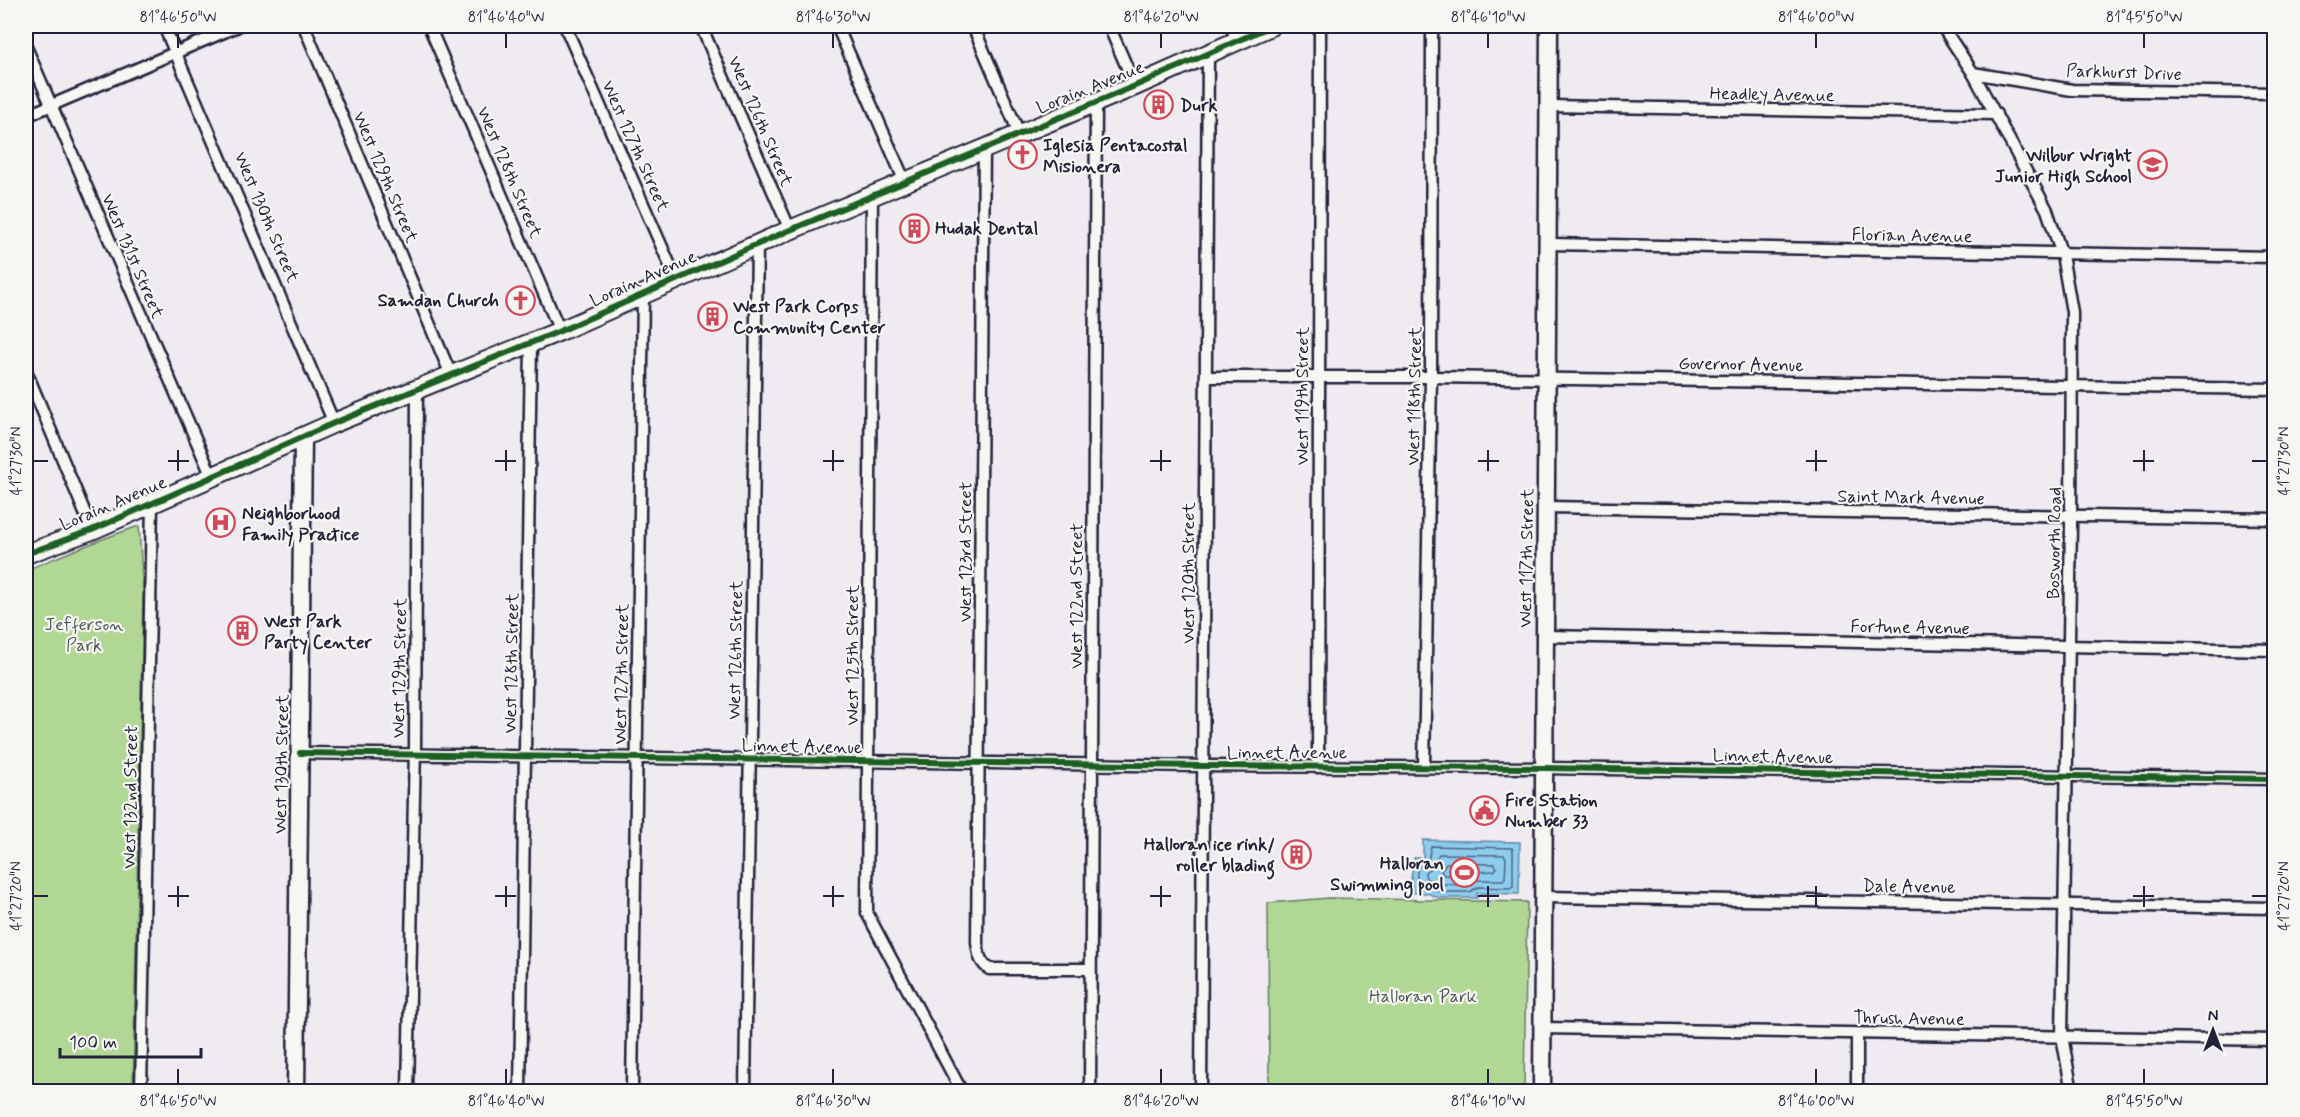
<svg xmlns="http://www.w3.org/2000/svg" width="2300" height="1117" viewBox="0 0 2300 1117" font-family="Mynerve,sans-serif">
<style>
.green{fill:#b0d794;stroke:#697c68;stroke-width:1.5}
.water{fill:#8eccee;stroke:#6388a6;stroke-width:1.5}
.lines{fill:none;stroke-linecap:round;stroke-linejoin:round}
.shore{stroke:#4d6683;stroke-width:1.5}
.street-casing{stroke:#22223b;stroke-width:15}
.secondary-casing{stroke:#22223b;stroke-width:21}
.primary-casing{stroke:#22223b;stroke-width:22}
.street{stroke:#f6f6f2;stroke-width:10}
.secondary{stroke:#f6f6f2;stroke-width:16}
.primary{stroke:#f6f6f2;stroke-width:18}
.cycleway-casing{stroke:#f6f6f2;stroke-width:10}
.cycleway{stroke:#1b5e20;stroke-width:6}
.ticks{fill:none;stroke:#22223b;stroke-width:2}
.labels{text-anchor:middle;stroke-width:4.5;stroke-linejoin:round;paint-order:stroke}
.street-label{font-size:18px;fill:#22223b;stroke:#f6f6f2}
.poi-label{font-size:18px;font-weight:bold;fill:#22223b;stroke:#f6f6f2;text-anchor:start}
.park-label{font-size:18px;fill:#4d5856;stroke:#f6f6f2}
.neatline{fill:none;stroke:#22223b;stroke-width:2}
.ticks-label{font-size:15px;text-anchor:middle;fill:#22223b}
</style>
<rect width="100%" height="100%" fill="#efebf1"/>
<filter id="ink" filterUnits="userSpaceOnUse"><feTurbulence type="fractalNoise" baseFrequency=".0167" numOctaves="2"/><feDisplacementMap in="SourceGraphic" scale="12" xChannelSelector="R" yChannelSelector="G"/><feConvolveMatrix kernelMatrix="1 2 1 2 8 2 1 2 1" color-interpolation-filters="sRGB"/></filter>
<g filter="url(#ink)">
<!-- green -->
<g class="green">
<path d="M139,526l4,69 -10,496h-107v-521c37,-15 74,-31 113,-44z"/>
<path d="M1329,898l198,4 -3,189h-255l-1,-188z"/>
</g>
<!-- water -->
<path class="water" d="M1423,840l97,2 -1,52 -42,-1v5h-38l-12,-5h-14l-2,-14 3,-21h9z"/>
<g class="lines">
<!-- shore -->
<g class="shore">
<path d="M1431,846l81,2 1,2v36l-3,2 -32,-1 -8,5h-29l-12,-5 -10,-1 -2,-8v-10l11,-7z"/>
<path d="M1439,854l65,1 2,3 -1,20 -2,2h-25l-12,5 -24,-1 -16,-5 -1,-7 8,-6z"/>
<path d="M1446,863l48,1 3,4 -3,3c-18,0 -32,5 -50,4l-3,-3z"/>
</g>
<defs>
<g id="street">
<path d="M164,26l170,397"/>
<path d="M304,26l147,349"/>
<path d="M429,26l131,305"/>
<path d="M565,26l111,253"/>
<path d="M701,26l89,204"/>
<path d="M837,26l68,156"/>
<path d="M973,26l46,107"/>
<path d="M1109,26l26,60"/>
<path d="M1231,26l6,14"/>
<path d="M1942,26l31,47 74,137 15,45 10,57 -1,213 -9,511 10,56"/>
<path d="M26,47l186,430"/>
<path d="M1973,73l99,17 202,3"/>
<path d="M1548,106l448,8"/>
<path d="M26,116l212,-90"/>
<path d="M984,148l-7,795c2,12 2,18 12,26h101"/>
<path d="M872,195l-5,718 95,179"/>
<path d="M1548,244l726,13"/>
<path d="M26,371l66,159"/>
<path d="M1207,377h224l843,12"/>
<path d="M1547,507l727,12"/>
<path d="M1545,636l729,14"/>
<path d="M300,753l903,13 341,2 730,11"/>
<path d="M1318,767l2,-741"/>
<path d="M1424,767l7,-390 1,-351"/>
<path d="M1544,897l730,11"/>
<path d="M1542,1028l732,12"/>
<path d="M1857,1034v58"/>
<path d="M141,1092l11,-589"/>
<path d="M408,1092l7,-346 2,-357"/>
<path d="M520,1092l11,-749"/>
<path d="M632,1092l11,-799"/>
<path d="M745,1092l12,-847"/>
<path d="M1090,1092l6,-991"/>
<path d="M1201,1092l7,-1038"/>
</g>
<g id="secondary">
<path d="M296,1092l7,-655"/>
<path d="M1542,1092l7,-1066"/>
</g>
<path id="primary" d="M26,554l66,-24 242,-107 226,-92 230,-101 345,-144 136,-60"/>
</defs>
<!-- street casing -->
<use href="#street" class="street-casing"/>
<!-- secondary casing -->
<use href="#secondary" class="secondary-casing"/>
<!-- primary casing -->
<use href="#primary" class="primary-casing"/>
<!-- street -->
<use href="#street" class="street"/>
<!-- secondary -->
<use href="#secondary" class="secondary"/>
<!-- primary -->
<use href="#primary" class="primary"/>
<defs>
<g id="cycleway">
<path d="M26,554l66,-24 242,-107 226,-92 230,-101 345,-144 136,-60"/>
<path d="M300,753l903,13 341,2 730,11"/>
</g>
</defs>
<!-- cycleway casing -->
<use href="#cycleway" class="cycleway-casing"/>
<!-- cycleway -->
<use href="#cycleway" class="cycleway"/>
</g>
</g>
<!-- ticks -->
<path class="ticks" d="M178,33v15M506,33v15M833,33v15M1161,33v15M1488,33v15M1816,33v15M2144,33v15M178,450v21M506,450v21M833,450v21M1161,450v21M1488,450v21M1816,450v21M2144,450v21M33,461h15M168,461h21M495,461h21M823,461h21M1150,461h21M1478,461h21M1806,461h21M2133,461h21M2252,461h15M178,886v21M506,886v21M833,886v21M1161,886v21M1488,886v21M1816,886v21M2144,886v21M33,896h15M168,896h21M495,896h21M823,896h21M1150,896h21M1478,896h21M1806,896h21M2133,896h21M2252,896h15M178,1069v15M506,1069v15M833,1069v15M1161,1069v15M1488,1069v15M1816,1069v15M2144,1069v15"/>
<!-- icons -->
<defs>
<symbol id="building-ring" viewBox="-11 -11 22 22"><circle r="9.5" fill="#f6f6f2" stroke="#d1495b" stroke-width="1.5"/><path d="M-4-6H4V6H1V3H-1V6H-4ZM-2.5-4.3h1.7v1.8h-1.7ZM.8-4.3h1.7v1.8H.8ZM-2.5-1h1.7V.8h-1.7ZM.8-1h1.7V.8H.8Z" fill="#d1495b"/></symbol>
<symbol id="church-ring" viewBox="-11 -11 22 22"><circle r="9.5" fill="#f6f6f2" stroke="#d1495b" stroke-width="1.5"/><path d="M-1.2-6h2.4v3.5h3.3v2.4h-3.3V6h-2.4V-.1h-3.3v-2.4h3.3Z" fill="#d1495b"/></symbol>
<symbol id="school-ring" viewBox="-11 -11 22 22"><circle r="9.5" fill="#f6f6f2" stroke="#d1495b" stroke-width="1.5"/><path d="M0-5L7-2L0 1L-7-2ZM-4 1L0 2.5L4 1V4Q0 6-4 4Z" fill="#d1495b"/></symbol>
<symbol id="hospital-ring" viewBox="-11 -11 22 22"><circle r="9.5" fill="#f6f6f2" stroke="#d1495b" stroke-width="1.5"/><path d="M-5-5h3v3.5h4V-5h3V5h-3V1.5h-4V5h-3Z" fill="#d1495b"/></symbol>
<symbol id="civic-ring" viewBox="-11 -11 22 22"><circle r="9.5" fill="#f6f6f2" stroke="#d1495b" stroke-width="1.5"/><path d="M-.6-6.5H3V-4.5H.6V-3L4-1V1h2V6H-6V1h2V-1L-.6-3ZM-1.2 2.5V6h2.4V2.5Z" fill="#d1495b"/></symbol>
<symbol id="stadium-ring" viewBox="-11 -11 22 22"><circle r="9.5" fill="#f6f6f2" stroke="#d1495b" stroke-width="1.5"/><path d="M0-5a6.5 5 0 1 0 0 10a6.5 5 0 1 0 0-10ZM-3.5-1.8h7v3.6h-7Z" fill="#d1495b"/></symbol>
</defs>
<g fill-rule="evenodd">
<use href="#building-ring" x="1142" y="88" width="33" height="33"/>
<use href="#church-ring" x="1006" y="138" width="33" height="33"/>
<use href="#school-ring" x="2136" y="148" width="33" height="33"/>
<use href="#building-ring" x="898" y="212" width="33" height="33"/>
<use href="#church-ring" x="504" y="284" width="33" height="33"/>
<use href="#building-ring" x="696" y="300" width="33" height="33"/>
<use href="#hospital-ring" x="204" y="506" width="33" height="33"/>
<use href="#building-ring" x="226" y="614" width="33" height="33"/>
<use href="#civic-ring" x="1468" y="794" width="33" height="33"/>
<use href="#building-ring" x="1280" y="838" width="33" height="33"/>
<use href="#stadium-ring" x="1448" y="856" width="33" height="33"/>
</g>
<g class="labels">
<!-- street labels -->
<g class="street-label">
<text transform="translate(2124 72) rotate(2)" y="6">Parkhurst Drive</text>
<text transform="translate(1090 87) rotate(-22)" y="6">Lorain Avenue</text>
<text transform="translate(1772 94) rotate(1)" y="6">Headley Avenue</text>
<text transform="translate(761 121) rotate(67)" y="6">West 126th Street</text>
<text transform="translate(636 146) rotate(66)" y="6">West 127th Street</text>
<text transform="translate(510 172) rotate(67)" y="6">West 128th Street</text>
<text transform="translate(386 177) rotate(67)" y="6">West 129th Street</text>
<text transform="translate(267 217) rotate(67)" y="6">West 130th Street</text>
<text transform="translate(1912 235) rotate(1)" y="6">Florian Avenue</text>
<text transform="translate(133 256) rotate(67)" y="6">West 131st Street</text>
<text transform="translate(643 278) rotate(-24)" y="6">Lorain Avenue</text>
<text transform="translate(1741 364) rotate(1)" y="6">Governor Avenue</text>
<text transform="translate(1302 396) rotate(-90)" y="6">West 119th Street</text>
<text transform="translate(1414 396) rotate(-89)" y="6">West 118th Street</text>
<text transform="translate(1911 497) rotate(1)" y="6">Saint Mark Avenue</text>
<text transform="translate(113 503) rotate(-23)" y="6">Lorain Avenue</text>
<text transform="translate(2054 543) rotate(-89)" y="6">Bosworth Road</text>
<text transform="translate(965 552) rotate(-90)" y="6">West 123rd Street</text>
<text transform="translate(1526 558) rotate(-89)" y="6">West 117th Street</text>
<text transform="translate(1188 573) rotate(-90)" y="6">West 120th Street</text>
<text transform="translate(1076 596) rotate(-90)" y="6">West 122nd Street</text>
<text transform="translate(1910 627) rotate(1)" y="6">Fortune Avenue</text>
<text transform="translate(735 650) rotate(-89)" y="6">West 126th Street</text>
<text transform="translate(852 655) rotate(-90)" y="6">West 125th Street</text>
<text transform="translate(511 663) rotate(-89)" y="6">West 128th Street</text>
<text transform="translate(399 668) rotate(-89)" y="6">West 129th Street</text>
<text transform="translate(621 674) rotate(-89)" y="6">West 127th Street</text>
<text transform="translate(802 746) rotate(1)" y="6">Linnet Avenue</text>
<text x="1287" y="758">Linnet Avenue</text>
<text transform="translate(1773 756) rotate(1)" y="6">Linnet Avenue</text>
<text transform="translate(281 764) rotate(-89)" y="6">West 130th Street</text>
<text transform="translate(130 797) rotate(-89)" y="6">West 132nd Street</text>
<text transform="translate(1909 886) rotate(1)" y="6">Dale Avenue</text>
<text transform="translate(1909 1018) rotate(1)" y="6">Thrush Avenue</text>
</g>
<!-- poi labels -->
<g class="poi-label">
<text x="1180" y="111">Durk</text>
<text x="1043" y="151">Iglesia Pentacostal<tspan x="1043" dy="21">Misionera</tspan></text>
<text x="2132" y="161" text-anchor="end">Wilbur Wright<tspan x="2132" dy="21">Junior High School</tspan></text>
<text x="935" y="234">Hudak Dental</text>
<text x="499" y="306" text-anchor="end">Samdan Church</text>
<text x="733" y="312">West Park Corps<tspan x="733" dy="21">Community Center</tspan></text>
<text x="242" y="519">Neighborhood<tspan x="242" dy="21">Family Practice</tspan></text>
<text x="264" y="627">West Park<tspan x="264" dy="21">Party Center</tspan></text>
<text x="1505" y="806">Fire Station<tspan x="1505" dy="21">Number 33</tspan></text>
<text x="1275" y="850" text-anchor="end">Halloran ice rink/<tspan x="1275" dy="21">roller blading</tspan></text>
<text x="1444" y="869" text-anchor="end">Halloran<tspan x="1444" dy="21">Swimming pool</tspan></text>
</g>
<!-- park labels -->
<g class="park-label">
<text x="84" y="630">Jefferson<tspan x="84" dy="21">Park</tspan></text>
<text x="1423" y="1002">Halloran Park</text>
</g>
</g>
<!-- margin -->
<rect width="2300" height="1117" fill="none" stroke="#f6f6f2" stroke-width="66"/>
<!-- north arrow -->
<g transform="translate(2213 1030)" stroke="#f6f6f2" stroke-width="4.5" paint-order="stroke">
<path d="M0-4.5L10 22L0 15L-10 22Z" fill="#22223b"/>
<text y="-9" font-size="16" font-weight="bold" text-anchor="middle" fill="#22223b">N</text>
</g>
<!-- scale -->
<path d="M60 1048v9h141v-9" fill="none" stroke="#22223b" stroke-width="3"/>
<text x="69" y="1048" font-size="18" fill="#22223b" stroke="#f6f6f2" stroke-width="4.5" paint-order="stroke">100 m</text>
<rect x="33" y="33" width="2234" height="1051" class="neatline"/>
<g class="ticks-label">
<text x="178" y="22">81°46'50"W</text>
<text x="506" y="22">81°46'40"W</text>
<text x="833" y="22">81°46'30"W</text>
<text x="1161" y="22">81°46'20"W</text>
<text x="1488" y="22">81°46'10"W</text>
<text x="1816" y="22">81°46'00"W</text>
<text x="2144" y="22">81°45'50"W</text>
<text transform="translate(16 461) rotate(-90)" y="5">41°27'30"N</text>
<text transform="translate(2284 461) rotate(-90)" y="5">41°27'30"N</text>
<text transform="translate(16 896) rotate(-90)" y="5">41°27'20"N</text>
<text transform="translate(2284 896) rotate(-90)" y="5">41°27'20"N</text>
<text x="178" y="1106">81°46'50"W</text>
<text x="506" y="1106">81°46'40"W</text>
<text x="833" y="1106">81°46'30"W</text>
<text x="1161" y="1106">81°46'20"W</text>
<text x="1488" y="1106">81°46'10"W</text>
<text x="1816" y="1106">81°46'00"W</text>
<text x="2144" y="1106">81°45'50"W</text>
</g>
</svg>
